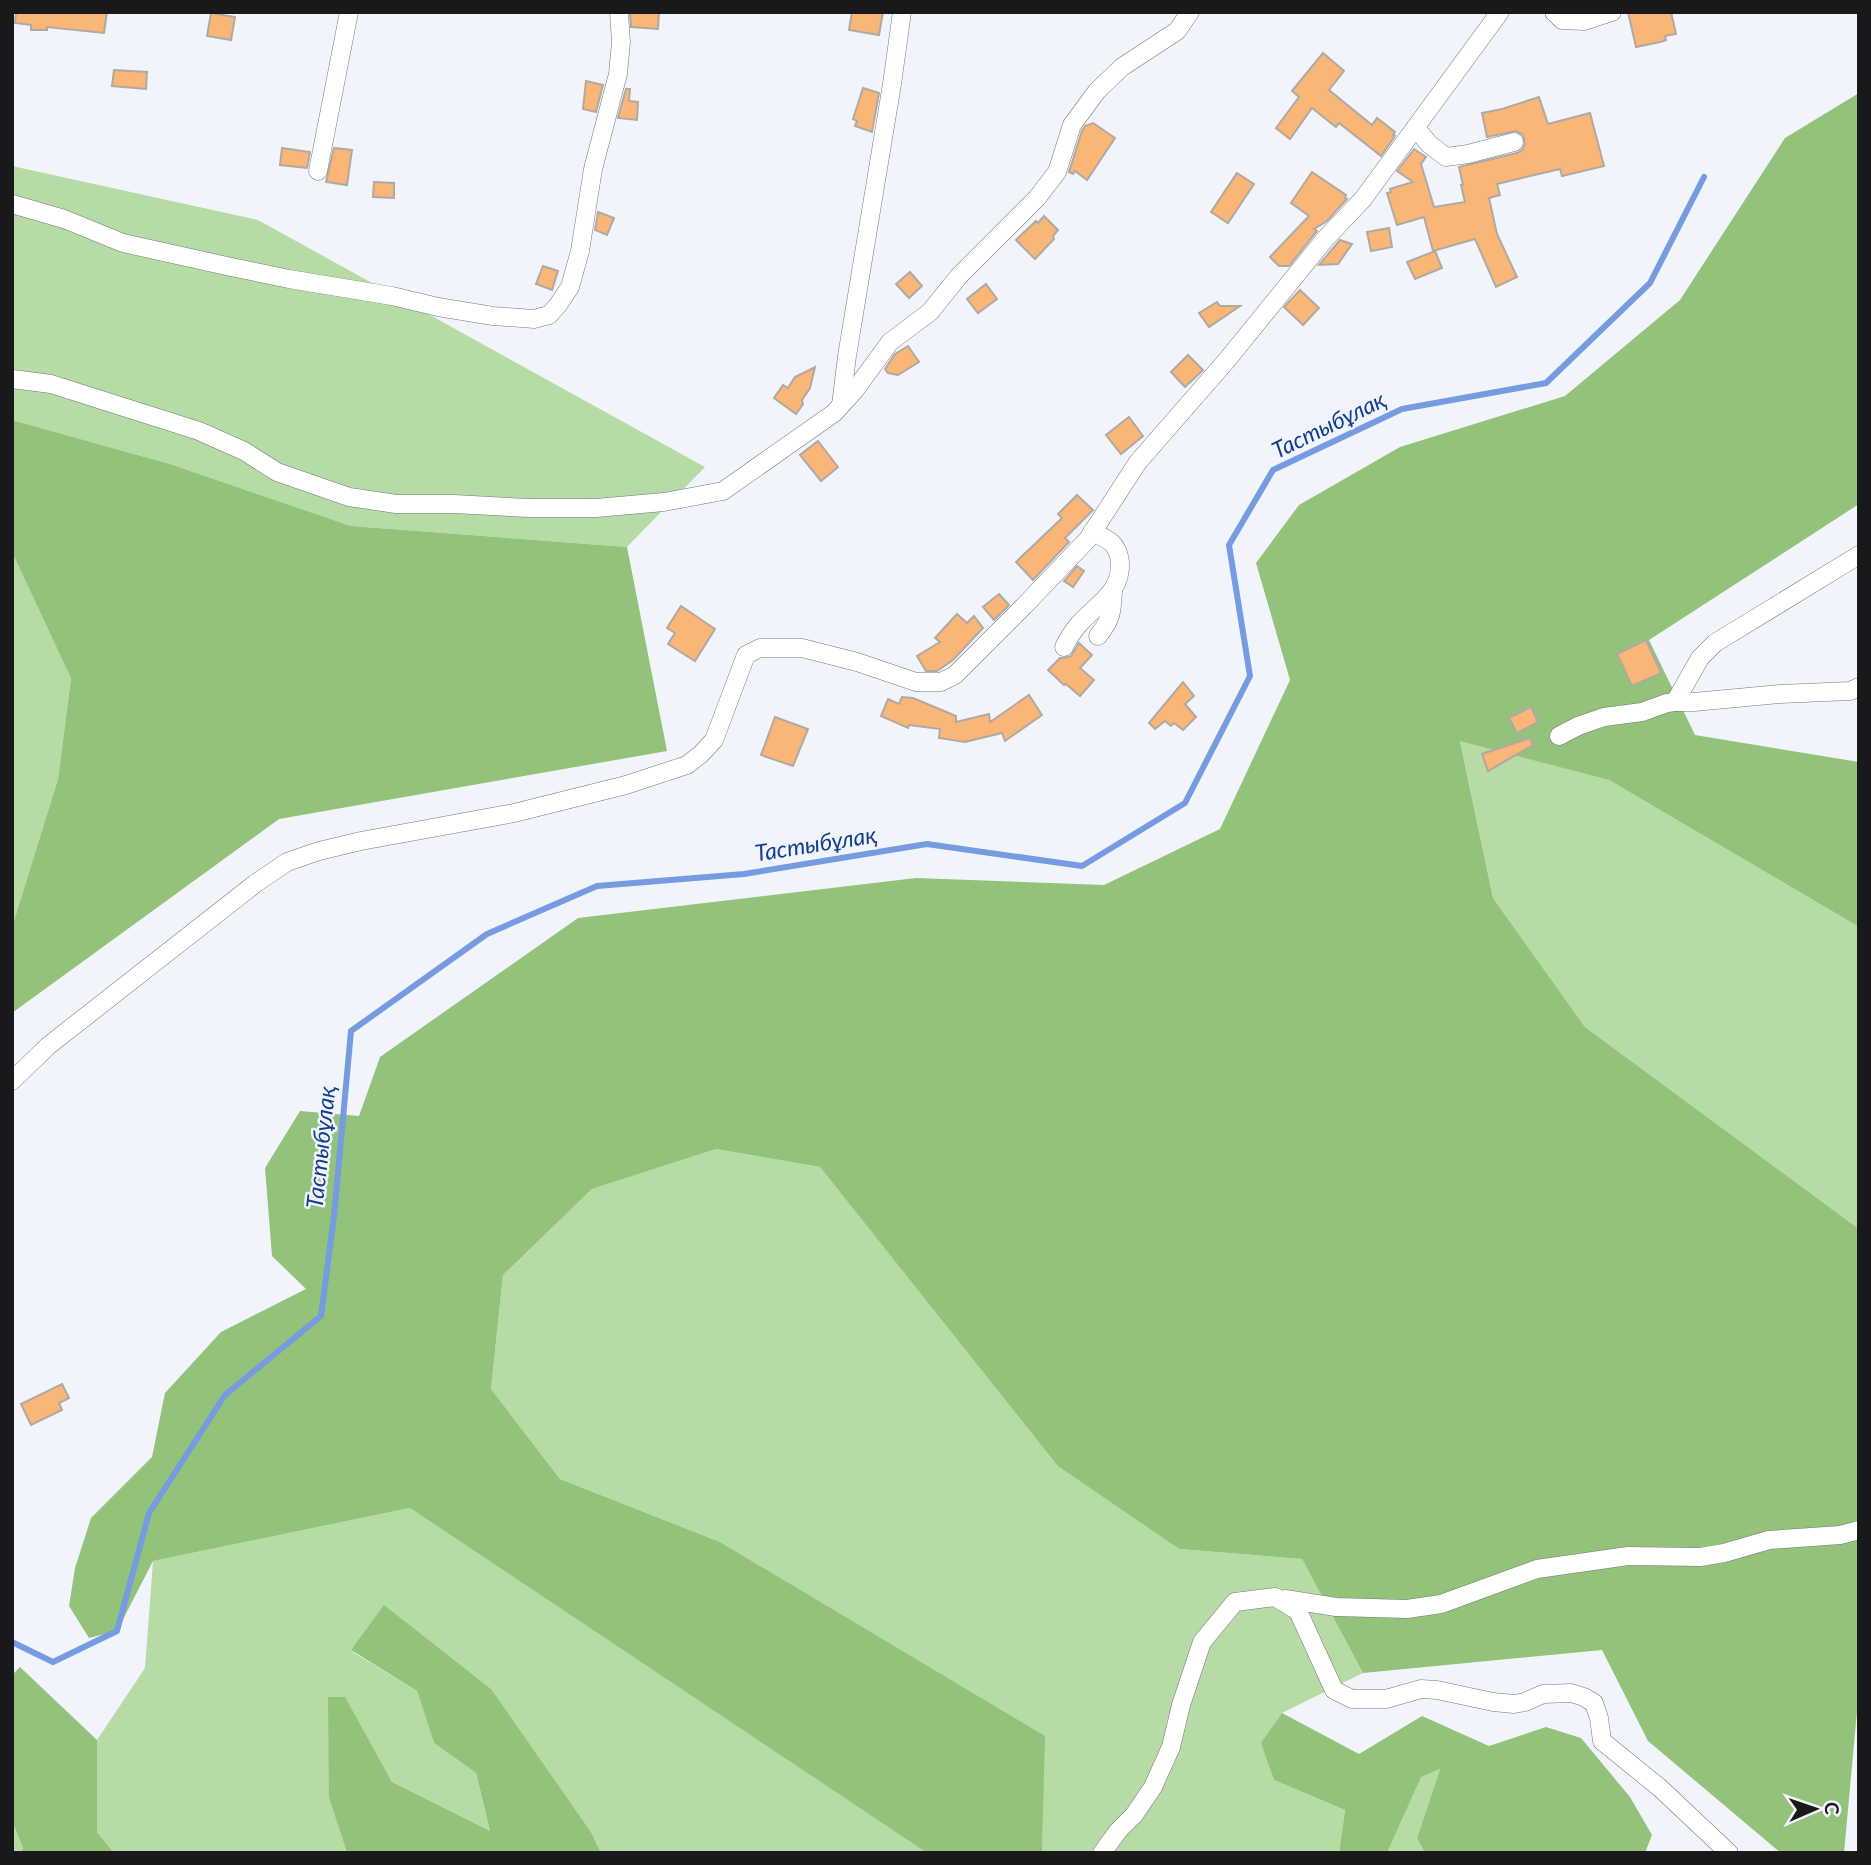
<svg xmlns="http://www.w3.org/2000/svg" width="1871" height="1865" viewBox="0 0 1871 1865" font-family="Lato,sans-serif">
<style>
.green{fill:#b7dba4}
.forest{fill:#93c27a}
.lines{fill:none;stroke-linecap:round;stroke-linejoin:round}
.stream{stroke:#759be1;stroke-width:6}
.building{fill:#f9b677;stroke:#b0a9a3;stroke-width:2}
.street-casing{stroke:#74767d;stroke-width:19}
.street{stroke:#fff;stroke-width:18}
.labels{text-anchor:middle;stroke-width:5;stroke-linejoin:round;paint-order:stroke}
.water-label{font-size:23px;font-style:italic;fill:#133d8d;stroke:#f2f4fc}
</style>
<rect width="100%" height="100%" fill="#f2f4fc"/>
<!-- green -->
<g class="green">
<path d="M12,166l246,54 447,247 -78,80 -276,-21 -181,-62 -158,-44z"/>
<path d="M12,552l59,125 -13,102 -46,148z"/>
<path d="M1460,740l149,40 250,147v302l-274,-202 -92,-129z"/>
<path d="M716,1149l104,18 239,299 120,83 123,10 61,114 -81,40 -20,30 12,37 71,30 -6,43h-297l2,-117 -324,-194 -160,-63 -69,-90 12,-114 89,-86z"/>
<path d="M410,1508l517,345h-326l-10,-21 -99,-142 -141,-39 66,40 17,52 42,30 14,58 -98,-49 -48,-85h-15v101l18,55h-233l-17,-21v-92l48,-72 8,-107z"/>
<path d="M1440,1769l-23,69 8,15h-38l34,-77z"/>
<path d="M12,1821l11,27 -3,5h-8z"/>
</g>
<!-- forest -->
<g class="forest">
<path d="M1859,93v411l-210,136 46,95 164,27v165l-250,-147 -149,-39 33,157 92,129 274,202v461l-15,163h-63l-133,-112 -46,-91 -239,23 -61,-114 -123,-10 -121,-83 -238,-299 -104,-18 -124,40 -89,86 -12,114 69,90 160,63 325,194 -3,117h-115l-517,-345 -257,53 -36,70 -28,7 -20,-32 6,-38 16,-50 61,-61 13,-64 56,-61 85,-43 -34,-33 -7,-88 35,-57 59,5 21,-59 198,-139 338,-40 188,7 116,-56 70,-149 -34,-117 43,-58 101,-58 165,-51 115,-96 105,-162z"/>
<path d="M12,420l158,44 181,62 276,21 40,204 -388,68 -267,194v-86l46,-148 13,-101 -59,-126z"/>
<path d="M384,1605l108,85 99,142 10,21h-254l-18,-55 -1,-101h17l47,85 98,49 -14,-58 -42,-30 -17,-52 -66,-41z"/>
<path d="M20,1667l77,73v92l17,21h-94l3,-5 -11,-27v-146z"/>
<path d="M1282,1713l77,41 63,-38 67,30 57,-19 35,11 49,59 22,38 -7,18h-220l-8,-15 23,-69 -19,8 -34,76h-48l6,-43 -71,-30 -13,-37z"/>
</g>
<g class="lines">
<!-- stream -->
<path class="stream" d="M12,1642l41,20 64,-31 32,-118 76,-118 96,-79 13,-100 17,-185 136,-97 110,-48 147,-12 183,-30 155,22 103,-63 65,-127 -21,-131 44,-75 129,-61 144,-26 104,-100 54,-106"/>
</g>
<!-- building -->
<g class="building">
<path d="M16,12h91l-3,21 -57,-6v3h-16v-5l-16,-2z"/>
<path d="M630,12h29l-1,17 -27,-2z"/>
<path d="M852,12h31l-4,23 -30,-5z"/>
<path d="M1628,12h43l5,22 -11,2 1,4 -6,2 -24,5z"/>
<path d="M211,13l24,4 -4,23 -24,-4z"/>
<path d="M1323,53l21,18 -15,19 43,35 5,-7 18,14 -2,3 2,1 -14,20 -42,-33 -3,4 -24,-19 -22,31 -14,-11 23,-31 -7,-6z"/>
<path d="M114,70l33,2 -1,17 -34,-3z"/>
<path d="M586,81l17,4 -7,27 -13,-3z"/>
<path d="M863,88l16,5 -7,39 -17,-6 2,-5 -4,-2z"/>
<path d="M626,89h4l-1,12 9,1 -1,18 -19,-2z"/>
<path d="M1539,97l9,27 42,-11 14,53 -42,10 -2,-7 -63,15 3,11 -11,3 8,36 20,43 -21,10 -21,-48 -42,12 -9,-34 -27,8 -10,-32 4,-1 -1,-3 23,-7 -16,-11 17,-22 12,8 -5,7 13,43 31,-5 -4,-17h2l-4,-18 58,-14 5,-3 3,-6 -2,-9 -7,-4 -29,6 -5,-24 20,-4z"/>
<path d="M1093,123l22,15 -28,42 -12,-9 -2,3 -4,-2 13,-41 3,-5z"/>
<path d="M282,148l28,4 -3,16 -27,-3z"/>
<path d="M334,148l18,2 -5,35 -21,-3z"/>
<path d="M1312,172l34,23 -1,3 2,1 -20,22 -13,8 3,2 -28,35h-10l-9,-9 39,-41 -18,-13z"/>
<path d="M1237,173l17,11 -26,39 -17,-11z"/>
<path d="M374,182l20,1v15l-21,-1z"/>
<path d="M598,212l16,6 -7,17 -12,-5z"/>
<path d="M1044,216l14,14 -5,6 1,3 -19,20 -19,-19 20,-19 2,2z"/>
<path d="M1389,228l3,19 -21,4 -4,-19z"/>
<path d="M1340,240l12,4 -14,20 -19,1z"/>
<path d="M1435,251l7,17 -27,11 -8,-17z"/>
<path d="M543,266l15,5 -6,19 -16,-6z"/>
<path d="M910,272l12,14 -13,12 -13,-14z"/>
<path d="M986,284l11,15 -19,14 -11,-14z"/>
<path d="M1300,290l19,18 -16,17 -19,-18z"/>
<path d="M1217,302l3,4h20l-31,21 -10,-14z"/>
<path d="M908,346l11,16 -21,13 -10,-2 -3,-4 10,-15z"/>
<path d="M1188,355l15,15 -18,17 -14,-15z"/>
<path d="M815,367l-5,21 -8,12 1,4 -7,10 -22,-16 9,-13 5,3 7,-11z"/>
<path d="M1129,417l14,19 -22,18 -15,-19z"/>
<path d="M818,441l20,26 -17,14 -21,-26z"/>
<path d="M1077,495l16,15 -28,28 4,4 -36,38 -17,-18 46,-44 -4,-4z"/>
<path d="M1077,566l7,5 -11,16 -9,-6z"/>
<path d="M999,594l10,11 -15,15 -11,-13z"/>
<path d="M681,606l34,23 -20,32 -27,-17 7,-11 -8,-5z"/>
<path d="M957,614l10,9 7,-7 9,12 -30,32 -16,11h-11l-9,-15 23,-14 -5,-4z"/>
<path d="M1646,640l15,33 -29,13 -15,-32z"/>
<path d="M1079,643l13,12 -12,13 14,12 -14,16 -14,-12 -2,1 -16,-15 12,-12h5l6,-2z"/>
<path d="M1183,682l11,14 -9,8 11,13 -13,13 -9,-7 -3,3 -6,-5 -10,8 -6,-6z"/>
<path d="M1029,695l13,20 -37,26 -3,-8 -37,9 -26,-4 1,-9 -31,-4 -1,3 -27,-12 7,-17 11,5 3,-7 11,1 43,18v6l33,-8 1,8z"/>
<path d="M1531,707l7,15 -21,11 -8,-15z"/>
<path d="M775,717l33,12 -15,37 -32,-11z"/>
<path d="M1530,738l3,7 -45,26 -6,-17z"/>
<path d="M62,1384l7,14 -10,5 3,7 -31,15 -10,-21z"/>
</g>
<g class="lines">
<defs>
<g id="street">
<path d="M1554,12l8,8 22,1 28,-9"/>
<path d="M1416,128l13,16 17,13 22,-3 46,-12"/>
<path d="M318,171l31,-159"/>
<path d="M12,204l52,15 59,24 99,22 67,14 103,17 46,11 55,9 41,3 15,-4 9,-10 12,-18 10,-36 13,-82 25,-95 3,-32 -2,-30"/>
<path d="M12,379l39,5 148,47 45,20 33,21 72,25 47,7h58l74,4h68l68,-6 59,-11 111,-78 21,-23 35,-48 40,-30 29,-36 78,-78 20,-26 15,-47 25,-34 25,-24 55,-36 13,-19"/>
<path d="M841,405l6,-49 45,-272 10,-72"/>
<path d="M1859,555l-144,88 -15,15 -25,44h19l86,-8 70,-3 9,-4"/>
<path d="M1098,636c14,-17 14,-25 15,-46"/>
<path d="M1064,647c4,-8 9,-16 15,-23 18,-20 43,-32 41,-62 -2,-19 -12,-23 -28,-30"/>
<path d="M1559,736l19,-10 26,-9 38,-5 25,-9 8,-1"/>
<path d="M12,1081l36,-35 208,-163 31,-21 32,-11 42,-10 153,-28 112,-28 61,-20 14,-11 13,-14 32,-85 14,-7h42l55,14 59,20h25l14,-7 69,-69 64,-67 50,-77 89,-102 99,-122 37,-39 137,-187"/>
<path d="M1285,1599l51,8 71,2 34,-5 96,-35 91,-13 72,1 24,-4 45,-13 71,-5 19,-5"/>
<path d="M1102,1853l16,-22 16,-16 19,-28 18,-40 10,-42 21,-63 33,-40 40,-5 23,14 36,79 18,9h34l35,-10 16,1 56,12 21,2 11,-2 18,-8 28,-1 13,4 10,6 5,15 3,23 58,47 69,65"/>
</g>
</defs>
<!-- street casing -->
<use href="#street" class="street-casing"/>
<!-- street -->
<use href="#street" class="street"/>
</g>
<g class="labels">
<!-- water labels -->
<g class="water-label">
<text transform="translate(1329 425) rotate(-26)" y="8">Тастыбұлақ</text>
<text transform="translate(816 844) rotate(-9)" y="8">Тастыбұлақ</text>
<text transform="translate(321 1147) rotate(-84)" y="8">Тастыбұлақ</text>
</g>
</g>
<!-- border -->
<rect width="1871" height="1865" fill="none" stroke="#19191c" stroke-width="28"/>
<!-- north arrow -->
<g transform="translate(1815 1809) rotate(88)" stroke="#f2f4fc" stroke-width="5" paint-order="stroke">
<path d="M0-5L12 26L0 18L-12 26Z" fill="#19191c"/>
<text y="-10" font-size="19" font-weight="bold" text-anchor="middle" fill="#19191c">С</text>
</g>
</svg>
